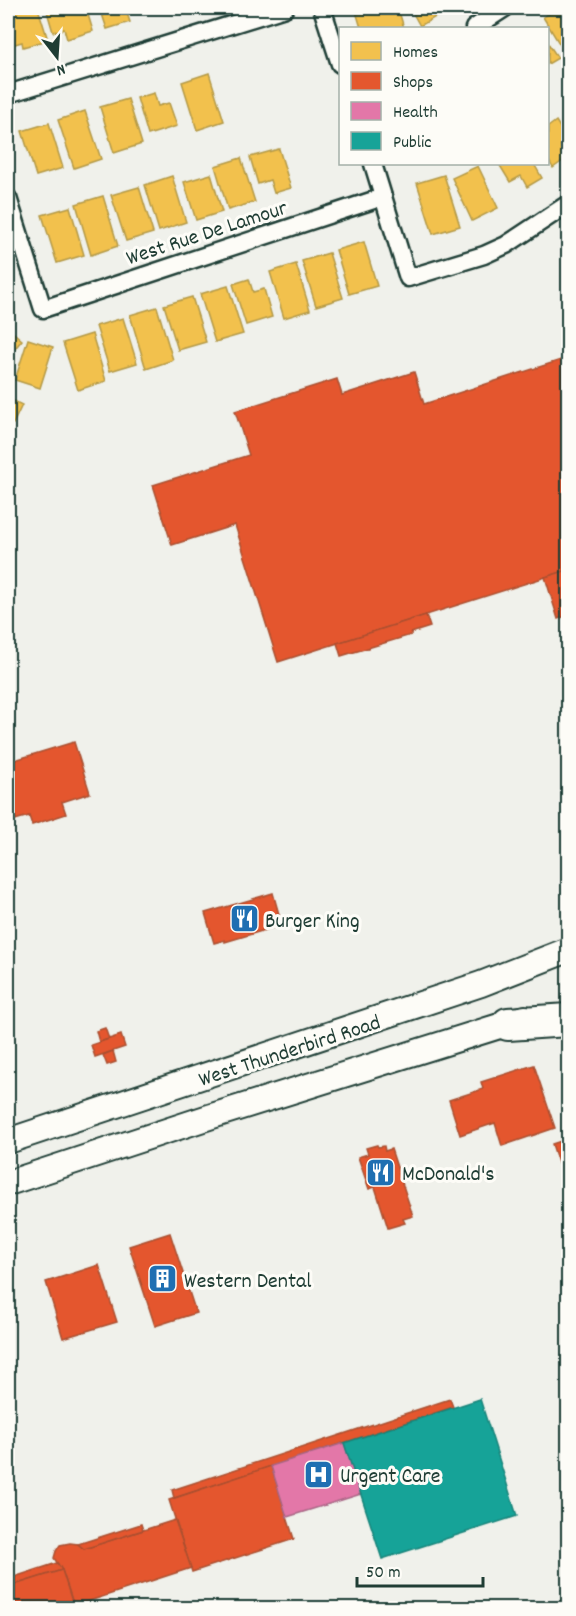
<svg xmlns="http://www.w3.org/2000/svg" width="576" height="1616" viewBox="0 0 576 1616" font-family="Dekko,sans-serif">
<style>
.homes{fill:#f2c14e;stroke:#b39946;stroke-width:1.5}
.shops{fill:#e4572e;stroke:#a94f30;stroke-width:1.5}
.health{fill:#e377a8;stroke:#a86685;stroke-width:1.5}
.public{fill:#17a398;stroke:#19847a;stroke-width:1.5}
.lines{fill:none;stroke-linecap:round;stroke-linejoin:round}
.stream{stroke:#6c8077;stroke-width:5}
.street-casing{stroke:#1f3d34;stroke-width:21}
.secondary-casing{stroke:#1f3d34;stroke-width:28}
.highway-casing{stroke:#1f3d34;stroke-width:36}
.street{stroke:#fdfcf7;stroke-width:16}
.secondary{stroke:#fdfcf7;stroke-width:24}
.highway{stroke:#fdfcf7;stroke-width:32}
.labels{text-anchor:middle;stroke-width:6;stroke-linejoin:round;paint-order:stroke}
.street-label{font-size:22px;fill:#1f3d34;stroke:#fdfcf7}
.poi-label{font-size:22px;fill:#1f3d34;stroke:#fdfcf7;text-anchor:start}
</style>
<rect width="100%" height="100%" fill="#f0f1eb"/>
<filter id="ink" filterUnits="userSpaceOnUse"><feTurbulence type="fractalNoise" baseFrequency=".0167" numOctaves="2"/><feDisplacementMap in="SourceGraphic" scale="12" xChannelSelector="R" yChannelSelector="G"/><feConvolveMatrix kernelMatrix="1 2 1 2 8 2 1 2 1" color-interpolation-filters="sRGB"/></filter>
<g filter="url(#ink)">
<!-- homes -->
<g class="homes">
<path d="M13,8h25l10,32 -25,7 -1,-5 -14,4v-37z"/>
<path d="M46,8h40l7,23 -26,8 -3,-10 -11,3z"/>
<path d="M100,8h34l-8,2 4,12 -23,7z"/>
<path d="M355,8h43l6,20h-43z"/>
<path d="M410,8h31l3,4 -24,14z"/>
<path d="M560,8h8v43l-3,2 -22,-36z"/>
<path d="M548,43l10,15 -10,6z"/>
<path d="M209,73l15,48 -27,9 -15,-48z"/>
<path d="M154,93l4,13 11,-3 8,23 -29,9 -11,-37z"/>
<path d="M128,99l14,45 -28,9 -14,-46z"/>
<path d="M85,111l16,48 -27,9 -16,-48z"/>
<path d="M556,121l12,19 -7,6 7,11 -15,11 -5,-9v-32z"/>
<path d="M49,123l14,45 -27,8 -14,-45z"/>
<path d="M279,149l12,39 -17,5 -4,-13 -12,4 -8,-27z"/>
<path d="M241,158l14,44 -27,8 -13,-44z"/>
<path d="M499,164h35l8,14 -15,9 -6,-11 -11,6z"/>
<path d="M478,166l20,42 -26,13 -20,-43z"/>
<path d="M211,174l11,38 -26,8 -12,-38z"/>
<path d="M444,175l16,51 -27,8 -16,-51z"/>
<path d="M172,176l14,46 -27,9 -14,-46z"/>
<path d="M139,187l14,46 -27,8 -15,-46z"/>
<path d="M103,196l15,50 -27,9 -15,-51z"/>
<path d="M70,207l14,48 -27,8 -15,-48z"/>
<path d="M364,242l13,44 -28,8 -13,-44z"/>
<path d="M329,253l14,45 -27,8 -14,-45z"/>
<path d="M296,264l14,46 -26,8 -14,-46z"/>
<path d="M249,279l4,13 11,-3 8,28 -26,8 -13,-41z"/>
<path d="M228,286l15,48 -28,8 -15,-48z"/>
<path d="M192,297l14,45 -28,8 -14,-45z"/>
<path d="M157,307l16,53 -27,9 -16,-54z"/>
<path d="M123,318l14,45 -27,8 -14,-45z"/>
<path d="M8,328l14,12 -14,17z"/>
<path d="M92,334l14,47 -28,9 -15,-47z"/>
<path d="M28,339l25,8 -13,41 -25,-8z"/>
<path d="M8,398l14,7 -9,19 -5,-3z"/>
</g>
<!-- shops -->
<g class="shops">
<path d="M567,358l1,212 -290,92 -43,-137 -63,20 -19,-60 96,-30 -14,-44 102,-32 5,16 72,-23 10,32z"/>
<path d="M568,570v45l-10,4 -13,-42z"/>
<path d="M426,615l4,12 -19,6v2l-70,21 -4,-13z"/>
<path d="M74,742l16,51 -28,9 4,12 -34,11 -3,-9 -21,6v-60z"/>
<path d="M273,893l9,32 -57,17v-2l-11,3 -9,-30z"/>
<path d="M105,1028l4,11 -10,3 -3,-11z"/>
<path d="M121,1035l4,12 -30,10 -4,-12z"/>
<path d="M113,1051l3,11 -9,3 -4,-10z"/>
<path d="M534,1065l21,63 -53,18 -7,-23 -35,12 -11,-35 34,-11 -2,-7z"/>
<path d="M567,1139l1,6v49l-16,-50z"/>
<path d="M377,1145l1,2 6,-1 1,5 6,-2 22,67 -10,3 2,4 -17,5 -13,-41 -6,2 -11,-32 10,-3 -2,-6z"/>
<path d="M170,1233l26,80 -41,13 -26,-80z"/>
<path d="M99,1265l18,57 -54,16 -17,-56z"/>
<path d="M450,1399l3,8 -279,91 -2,-8z"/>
<path d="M271,1466l23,73 -102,33 -23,-72z"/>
<path d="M175,1520l16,48 -117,38 -12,-36 -8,-12 2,-7 4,-6 10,-2 8,1 6,5z"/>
<path d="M141,1524l2,6 -59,19 -6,-5z"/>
<path d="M57,1563l5,7 -54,17v-8z"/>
<path d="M62,1570l12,38h-66v-21z"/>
</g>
<!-- health -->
<path class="health" d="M344,1443l17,51 -74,23 -16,-51z"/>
<!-- public -->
<path class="public" d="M480,1399l37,117 -135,43 -38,-116z"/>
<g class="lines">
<!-- stream -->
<path class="stream" d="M562,1608l6,-34"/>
<defs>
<g id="street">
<path d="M322,8l18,56"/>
<path d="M474,28l31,-20"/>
<path d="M8,94l277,-86"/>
<path d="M373,164l35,114 76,-23 22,-10 62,-41"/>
<path d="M8,198l35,111 340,-112"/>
</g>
<g id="secondary">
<path d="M8,1141l473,-157 87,-34"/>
<path d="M8,1183l201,-66 316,-99"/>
</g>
<path id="highway" d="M508,1024l60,-4"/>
</defs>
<!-- street casing -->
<use href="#street" class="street-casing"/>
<!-- secondary casing -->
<use href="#secondary" class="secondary-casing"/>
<!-- highway casing -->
<use href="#highway" class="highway-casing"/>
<!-- street -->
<use href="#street" class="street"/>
<!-- secondary -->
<use href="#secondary" class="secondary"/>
<!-- highway -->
<use href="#highway" class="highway"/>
</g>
</g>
<!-- icons -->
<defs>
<symbol id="restaurant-square" viewBox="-11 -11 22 22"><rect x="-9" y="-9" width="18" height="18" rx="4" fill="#1f6fb2" stroke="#fdfcf7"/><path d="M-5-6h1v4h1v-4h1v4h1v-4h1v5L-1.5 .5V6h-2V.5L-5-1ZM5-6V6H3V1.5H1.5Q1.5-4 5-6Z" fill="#fff"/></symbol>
<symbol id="building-square" viewBox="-11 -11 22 22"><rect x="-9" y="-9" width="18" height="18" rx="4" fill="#1f6fb2" stroke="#fdfcf7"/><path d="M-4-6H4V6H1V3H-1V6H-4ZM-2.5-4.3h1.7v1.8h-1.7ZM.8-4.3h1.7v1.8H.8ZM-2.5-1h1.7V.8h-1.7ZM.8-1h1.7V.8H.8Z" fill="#fff"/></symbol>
<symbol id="hospital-square" viewBox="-11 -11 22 22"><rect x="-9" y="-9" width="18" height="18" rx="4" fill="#1f6fb2" stroke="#fdfcf7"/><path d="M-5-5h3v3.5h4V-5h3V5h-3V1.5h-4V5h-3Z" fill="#fff"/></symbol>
</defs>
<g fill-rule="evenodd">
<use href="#restaurant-square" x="228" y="902" width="33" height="33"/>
<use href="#restaurant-square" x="364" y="1156" width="33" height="33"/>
<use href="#building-square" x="146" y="1262" width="33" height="33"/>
<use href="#hospital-square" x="302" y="1458" width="33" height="33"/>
</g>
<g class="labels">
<!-- street labels -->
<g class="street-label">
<text transform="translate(206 231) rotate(-18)" y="8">West Rue De Lamour</text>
<text transform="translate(289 1049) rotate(-18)" y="8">West Thunderbird Road</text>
</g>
<!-- poi labels -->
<g class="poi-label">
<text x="265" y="927">Burger King</text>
<text x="402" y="1180">McDonald's</text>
<text x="184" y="1287">Western Dental</text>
<text x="340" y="1482">Urgent Care</text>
</g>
</g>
<!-- margin -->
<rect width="576" height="1616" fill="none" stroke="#fdfcf7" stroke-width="30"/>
<rect x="15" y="15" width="546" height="1586" fill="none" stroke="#1f3d34" stroke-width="2" filter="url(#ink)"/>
<!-- legend -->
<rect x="339" y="27" width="210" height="138" fill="#fdfcf7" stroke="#a4b0a9" stroke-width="1.5"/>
<rect x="351" y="42" width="30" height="18" fill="#f2c14e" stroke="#a4b0a9" stroke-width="1.5"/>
<text x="393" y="57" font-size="18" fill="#1f3d34">Homes</text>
<rect x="351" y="72" width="30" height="18" fill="#e4572e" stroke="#a4b0a9" stroke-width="1.5"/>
<text x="393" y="87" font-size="18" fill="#1f3d34">Shops</text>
<rect x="351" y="102" width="30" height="18" fill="#e377a8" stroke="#a4b0a9" stroke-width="1.5"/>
<text x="393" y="117" font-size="18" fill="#1f3d34">Health</text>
<rect x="351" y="132" width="30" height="18" fill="#17a398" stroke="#a4b0a9" stroke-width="1.5"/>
<text x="393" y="147" font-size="18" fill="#1f3d34">Public</text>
<!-- north arrow -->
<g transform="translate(57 57) rotate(163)" stroke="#fdfcf7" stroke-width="4.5" paint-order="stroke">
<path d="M0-4.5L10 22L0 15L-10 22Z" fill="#1f3d34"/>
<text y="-9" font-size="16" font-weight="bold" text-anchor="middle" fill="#1f3d34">N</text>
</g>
<!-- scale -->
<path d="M357 1577v9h126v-9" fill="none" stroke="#1f3d34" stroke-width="3"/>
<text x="366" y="1577" font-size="18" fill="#1f3d34" stroke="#fdfcf7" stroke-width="4.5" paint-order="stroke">50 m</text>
</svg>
